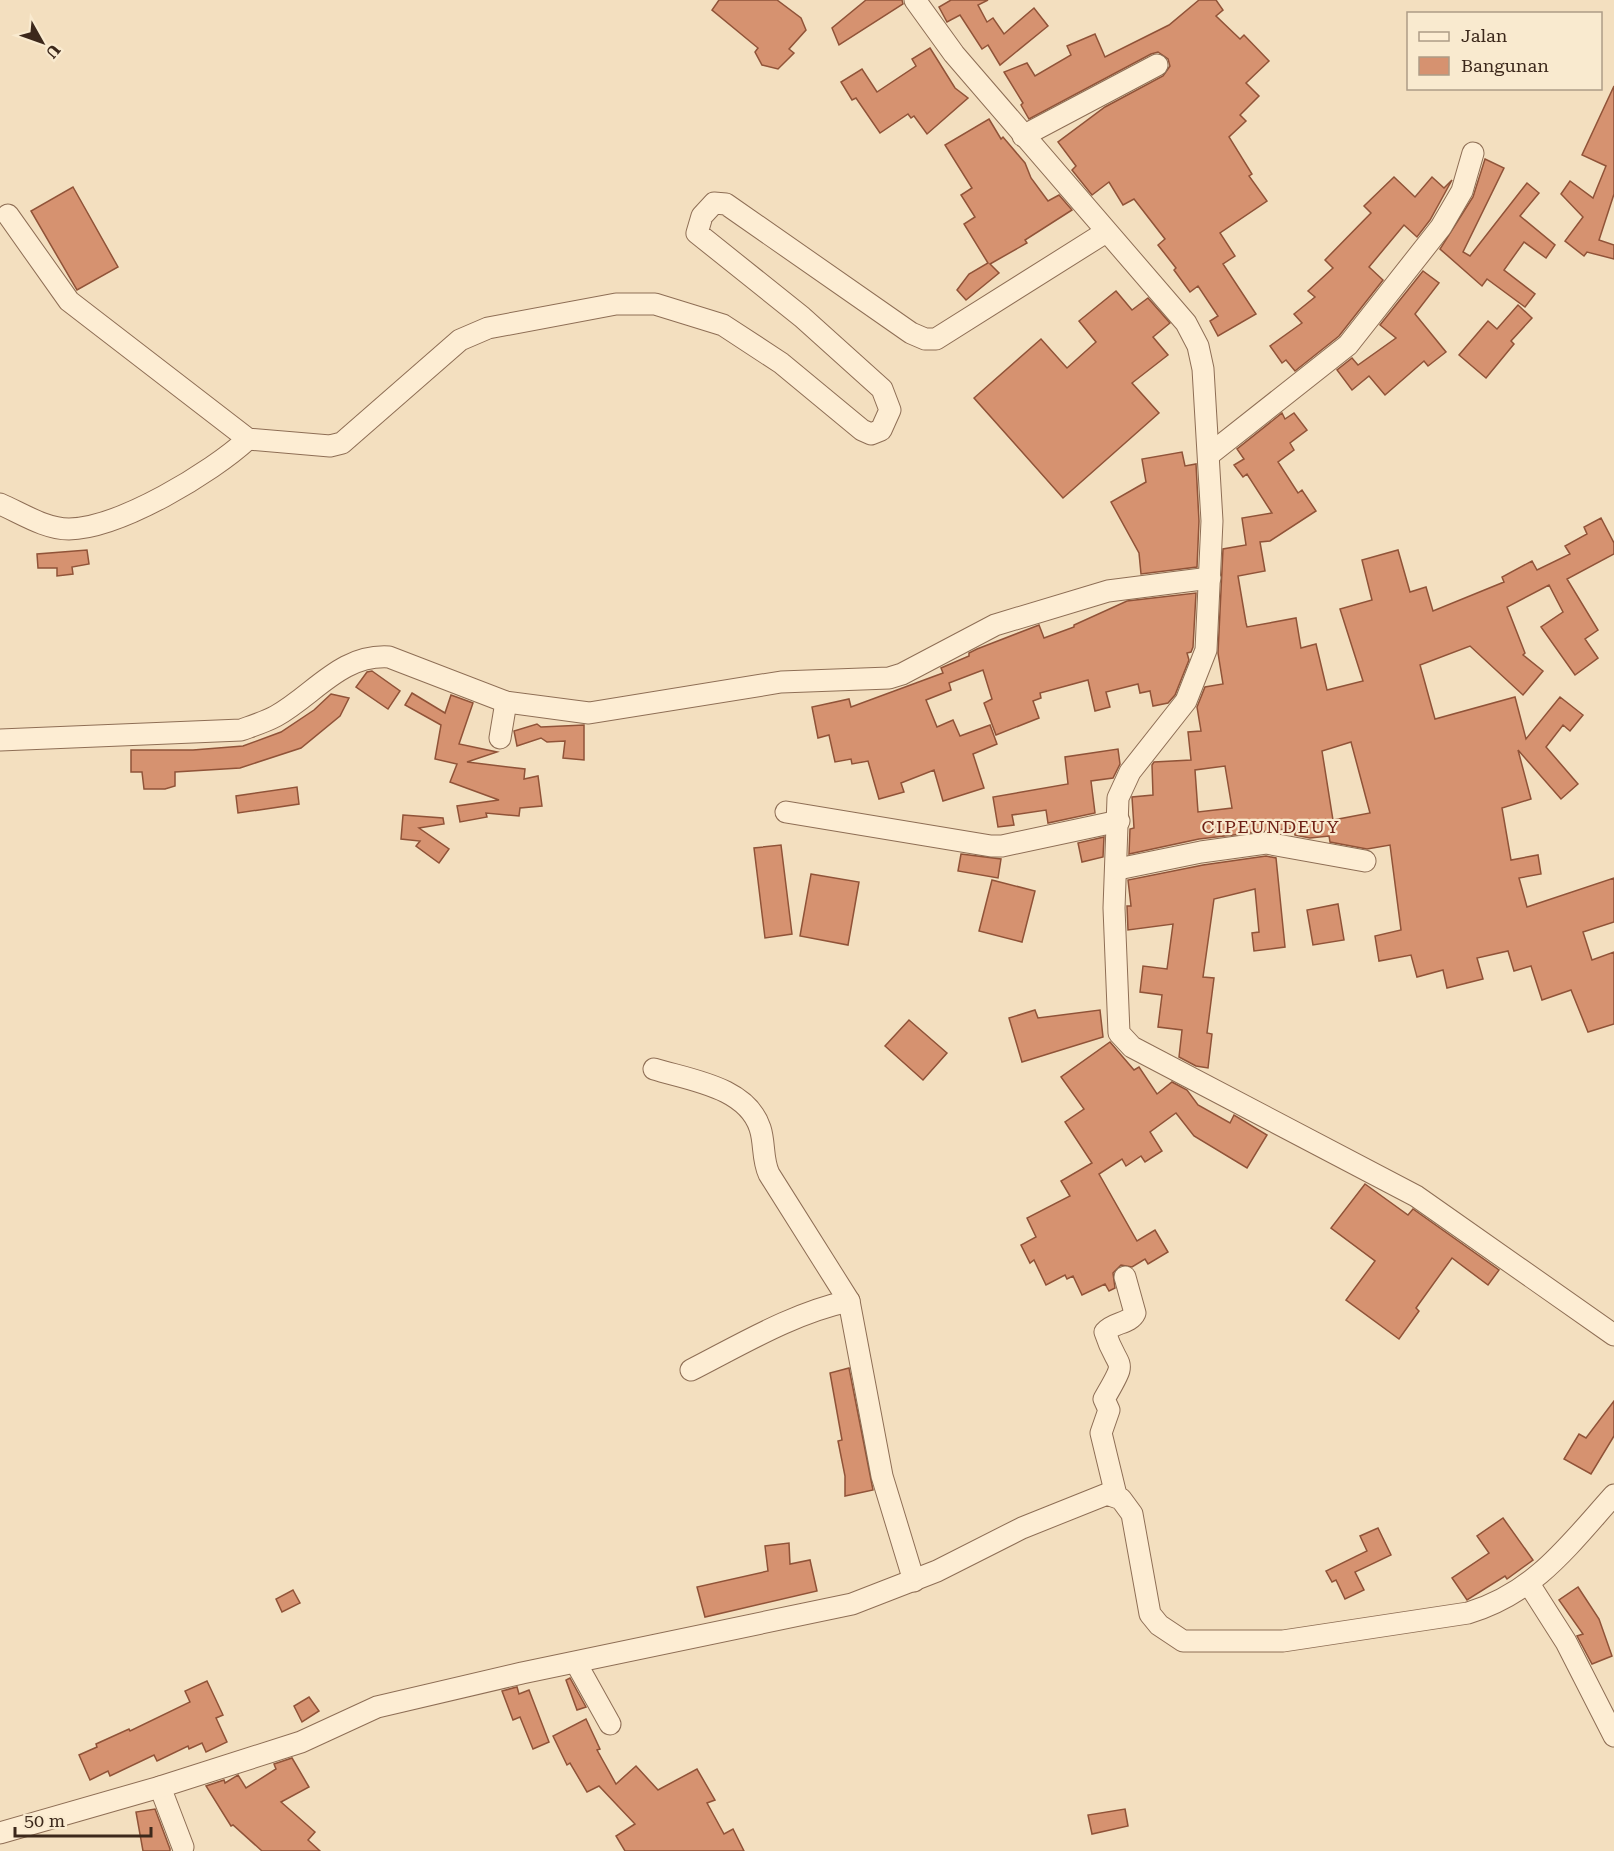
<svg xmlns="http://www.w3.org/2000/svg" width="1614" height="1851" viewBox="0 0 1614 1851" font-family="'Roboto Serif',serif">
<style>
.building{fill:#d69270;stroke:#905338;stroke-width:1.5;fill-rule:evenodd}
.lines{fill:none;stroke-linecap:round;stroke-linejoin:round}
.minor-casing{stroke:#8e6e55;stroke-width:23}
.minor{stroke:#fdedd3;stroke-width:21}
.labels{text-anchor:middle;stroke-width:4.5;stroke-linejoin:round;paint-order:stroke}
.quarter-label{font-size:18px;letter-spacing:1.5px;fill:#6e2015;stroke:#f9eacf}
</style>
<rect width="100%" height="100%" fill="#f3dfbf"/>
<!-- building -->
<g class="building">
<path d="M719,0h58l24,18 5,12 -17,19 5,4 -16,16 -16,-4 -7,-13 3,-4 -46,-38z"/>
<path d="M866,0h36l1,4 -64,41 -7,-17z"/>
<path d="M951,0h37l-10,5 9,17 6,-4 11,16 30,-26 14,18 -48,39 -12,-20 -6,4 -22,-34 -13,7 -8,-15z"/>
<path d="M1199,0h17l7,10 -7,6 24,23 4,-4 25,26 -23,22 13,13 -19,19 6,6 -17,16 23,37 -3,2 18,25 -47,32 15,23 -12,8 33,50 -38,22 -8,-15 8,-5 -20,-30 -8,6 -16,-22 2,-2 -18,-23 7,-6 -31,-40 -11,6 -14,-23 -17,13 -20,-25 4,-4 -18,-24 47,-35 58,-31 7,-10 -2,-7 -10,-7 -7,2 -122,65 -8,-14 2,-2 -19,-31 23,-9 8,13 36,-21 -4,-9 28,-12 10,23 64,-32z"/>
<path d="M930,48l25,40 13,10 -41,36 -13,-18 -3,2 -3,-4 -28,19 -24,-35 -4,2 -11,-18 21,-13 15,23 39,-26 -4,-7z"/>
<path d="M1614,86v108l-15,46 15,5v14l-27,-7 -3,4 -19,-15 18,-24 -22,-23 9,-13 23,17 13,-32 -24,-11z"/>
<path d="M989,119l12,20 2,-2 22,26 6,15 17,23 11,-6 13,15 -47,30 2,3 -37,21 9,9 -33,27 -9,-10 12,-16 19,-11 -24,-39 11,-7 -14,-22 11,-7 -27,-43z"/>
<path d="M1485,159l19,9 -41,84 7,4 57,-73 12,10 -19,23 35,29 -9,13 -22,-16 -20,28 31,24 -10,13 -38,-28 -5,7 -42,-37 33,-52z"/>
<path d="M1394,177l21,20 17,-20 12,11 8,-8 -22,40 -13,17 -13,-12 -35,42 14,13 -44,56 -44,35 -9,-11 -4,3 -12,-17 32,-23 -8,-9 21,-17 -7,-6 25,-23 -8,-8 46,-47 -7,-7z"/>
<path d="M73,187l45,80 -41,23 -46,-79z"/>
<path d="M1423,271l16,12 -24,31 31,38 -18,14 -4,-5 -39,34 -16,-19 -17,14 -15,-20 15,-12 6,7 38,-27 -16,-13z"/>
<path d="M1116,291l16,19 16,-12 22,25 -17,14 15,18 -36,28 27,30 -96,85 -89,-100 67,-59 26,29 29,-26 -17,-21z"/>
<path d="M1518,305l14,13 -21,23 3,3 -28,34 -27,-23 29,-34 9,8z"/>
<path d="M1282,413l3,6 9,-6 13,17 -17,13 4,7 -16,12 20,31 4,-3 14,21 -46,30 -10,1 5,29 -27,5 8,47 1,4 49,-9 5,30 15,-4 11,46 36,-9 -23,-72 32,-9 -10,-40 36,-10 12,42 16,-5 7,24 71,-29 -2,-5 30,-16 5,9 33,-16 -5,-8 22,-12 -3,-7 17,-9 13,25v11l-47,25 31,51 -13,9 13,19 -23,17 -34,-48 22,-15 -14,-27 -42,22 18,46 -2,2 20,16 -20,24 -53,-49 -50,19 15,54 80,-22 11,42 34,-42 23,18 -13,16 -7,-6 -17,22 32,37 -17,15 -43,-49 13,49 -29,9 9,52 27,-5 3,19 -22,4 8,29 87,-29v44l-31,10 9,28 22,-8v72l-26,8 -17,-42 -29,10 -11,-34 -17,5 -6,-20 -31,7 6,21 -36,9 -4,-18 -26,7 -6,-22 -32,6 -4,-25 26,-6 -11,-85 -23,4 -37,-7 -1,-6 -19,2 -15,-3 -1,-7 -95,11 -70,15 1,-25 4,-1 -2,-31 21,-2 -1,-30 2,-3 37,-2 -3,-28 13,-1 -4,-24 8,-20 18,-3 -5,-31 5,-104 23,-4 -4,-27 30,-5 -25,-39 -4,3 -9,-12 10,-6 -7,-10zM1351,742l19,71 -37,7 -11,-69zM1225,766l7,42 -34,4 -3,-42z"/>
<path d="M1182,452l3,14 11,-2 3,57 -2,46 -56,7 -2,-21 -28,-51 35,-20 -4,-23z"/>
<path d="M87,550l2,14 -17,3 1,7 -16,2v-8h-19l-1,-14z"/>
<path d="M1196,593l-3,54 -2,5 -4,1 2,7 -14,35 -7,8 -15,3 -3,-15 -10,2 -2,-9 -32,8 4,15 -15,4 -7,-31 -48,13 1,5 -8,3 6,17 -43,17 -12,-32 8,-4 -9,-29 -34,13 2,7 -25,10 11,27 16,-7 7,16 30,-11 7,19 -24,10 11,34 -41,13 -9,-31 -33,13 3,9 -25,7 -11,-38 -16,3 -1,-5 -16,3 -6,-27 -11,3 -6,-31 37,-8 2,8 92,-34 -2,-5 28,-12v-3l8,-4 62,-24 5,13 30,-11v-2l53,-24z"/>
<path d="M372,671l28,20 -12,18 -32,-22 11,-15z"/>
<path d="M412,693l33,20 6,-18 22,8 -14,41 38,8 -30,10 58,7 -1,10 14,-3 4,30 -22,2 -1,8 -33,-3 1,4 -27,5 -3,-16 42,-6 -49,-18 7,-18 -22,-5 6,-34 -36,-20z"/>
<path d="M331,694l18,4 -9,18 -39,32 -61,20 -65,4v14l-10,3h-21l-2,-17h-11v-22h62l50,-4 38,-14 33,-22z"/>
<path d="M537,724l4,3 43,-2v35l-21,-2 2,-17 -18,1 -6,-4 -24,8 -3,-15z"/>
<path d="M1118,749l2,15 -7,14 -22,3 4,32 -47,10 -2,-13 -34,5 2,10 -16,2 -5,-30 75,-13 -3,-27z"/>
<path d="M297,787l2,17 -61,9 -2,-17z"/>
<path d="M403,815l40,3 1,6 -25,4 30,21 -10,14 -23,-17 4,-5 -19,-2z"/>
<path d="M1104,837l-1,20 -21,5 -4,-19z"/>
<path d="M781,845l11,89 -27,4 -11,-90z"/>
<path d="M961,854l40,5 -3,19 -40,-7z"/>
<path d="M1266,856l10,2 9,89 -31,4 -2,-18 7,-1 -4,-43 -41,10 -11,78 11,1 -7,55 5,1 -4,34 -12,-2 -17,-9 3,-27 -24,-3 4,-32 -22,-3 3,-26 24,3 6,-45 -45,6 -1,-24h4l-3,-26 75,-15z"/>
<path d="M811,874l48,8 -11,63 -48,-9z"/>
<path d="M992,880l43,11 -13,51 -43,-11z"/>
<path d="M1338,904l6,36 -31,5 -6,-35z"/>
<path d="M1035,1010l3,8 62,-8 3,27 -81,25 -13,-44z"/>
<path d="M909,1020l38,33 -24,27 -38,-34z"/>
<path d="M1110,1042l24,28 5,-3 18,27 15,-12 15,8 11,15 32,18 4,-8 33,20 -20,33 -53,-32 -18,-23 -26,19 12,19 -17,11 -4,-6 -15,10 -4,-7 -23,15 38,67 18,-11 13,22 -20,12 -3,-5 -13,8 -11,-2 -8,8 2,15 -6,3 -4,-7 -23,11 -9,-19 -6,3 -2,-4 -19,10 -12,-25 -4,3 -9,-18 15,-8 -9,-19 43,-22 -9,-15 31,-18 -27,-41 19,-13 -23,-32z"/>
<path d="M1365,1184l43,31 5,-6 86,61 -11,15 -36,-27 -36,50 3,3 -20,28 -53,-39 29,-39 -44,-33z"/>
<path d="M849,1368l24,122 -28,6v-20l-7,-35 4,-1 -12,-67z"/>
<path d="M1614,1401v35l-23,38 -27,-15 15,-25 7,4z"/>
<path d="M1503,1518l30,42 -26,19 -2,-3 -38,24 -15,-22 37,-25 -12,-17z"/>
<path d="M1378,1528l13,27 -36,17 9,18 -19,9 -9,-19 -4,2 -6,-11 41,-20 -7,-15z"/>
<path d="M789,1543l1,21 20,-4 7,31 -112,26 -8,-30 71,-16 -3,-25z"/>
<path d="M1578,1587l21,32 13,37 -20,8 -15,-28 6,-2 -24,-34z"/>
<path d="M293,1590l7,13 -18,9 -6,-13z"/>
<path d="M570,1678l16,29 -9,3 -11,-30z"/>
<path d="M207,1681l16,34 -7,3 11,24 -21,10 -4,-9 -13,6 -1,-3 -31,15 -3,-6 -44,21 -2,-5 -18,9 -11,-25 18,-8 -1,-3 33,-15 1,2 60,-29 -5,-11z"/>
<path d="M517,1687l2,7 10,-4 20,52 -16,7 -13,-32 -7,3 -11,-29z"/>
<path d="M309,1697l10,14 -17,11 -8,-16z"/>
<path d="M586,1719l14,30 -3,1 19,34 20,-18 22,24 39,-21 18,31 -8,3 17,31 9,-5 11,22h-119l-9,-15 19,-12 -36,-38 -12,6 -17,-29 -3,2 -14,-29z"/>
<path d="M292,1758l17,29 -28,15 34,30 -7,8 12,11h-58l-29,-26 -2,1 -25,-40 18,-6 1,3 13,-8 8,13 30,-19 -2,-5z"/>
<path d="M155,1809l15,40v2h-27l-7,-39z"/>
<path d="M1125,1809l3,17 -36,8 -4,-19z"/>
</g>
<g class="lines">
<defs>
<g id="minor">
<path d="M915,0l39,54 232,269 12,23 5,23 9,152 -6,129 -20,51 -56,71 -12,26 -4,110 5,125 13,14 284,149 198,139"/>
<path d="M1023,136l134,-71"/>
<path d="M8,215l61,86 179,138 82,7 12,-3 118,-103 28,-12 128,-24h39l68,21 58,38 81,67 9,4 10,-4 9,-20 -8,-21 -80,-72 -105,-84 5,-17 12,-13 12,1 185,129 14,6h11l170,-107"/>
<path d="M1210,454l138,-109 93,-118 21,-36 11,-38"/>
<path d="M0,504c21,9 45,25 69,25 51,-1 142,-56 179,-90"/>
<path d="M500,738l6,-36"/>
<path d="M0,740l241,-10c11,-4 24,-8 35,-14 39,-22 65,-62 113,-59l117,45 83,11 192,-31 108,-4 13,-4 93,-49 113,-34 102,-13"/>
<path d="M786,812l205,34h11l117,-25"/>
<path d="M1118,869l83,-17 65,-9 99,18"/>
<path d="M654,1069c36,11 93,18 106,59 5,15 2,31 9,46l80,127 33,175 32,105"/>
<path d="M691,1370c51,-26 102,-57 158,-69"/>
<path d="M1116,1495l-15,-62 8,-23 -5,-11c26,-44 14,-26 1,-67 8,-10 25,-8 30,-19l-10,-36"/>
<path d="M1529,1584l37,58 48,94"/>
<path d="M576,1663l34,61"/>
<path d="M160,1787l23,60"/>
<path d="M0,1833l160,-46 141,-45 76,-35 145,-34 330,-69 85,-33 85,-43 85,-34 14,5 11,15 18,100 9,11 24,16h100l185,-28c67,-20 101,-68 146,-118"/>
</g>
</defs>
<!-- minor casing -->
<use href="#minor" class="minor-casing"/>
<!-- minor -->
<use href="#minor" class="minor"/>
</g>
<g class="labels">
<!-- quarter labels -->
<g class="quarter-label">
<text x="1271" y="833">CIPEUNDEUY</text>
</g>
</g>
<!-- legend -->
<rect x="1407" y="12" width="195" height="78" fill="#f9eacf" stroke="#ad9c87" stroke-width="1.5"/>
<rect x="1419" y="32" width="30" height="9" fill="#fdedd3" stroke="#ad9c87" stroke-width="1.5"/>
<text x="1461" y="42" font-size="18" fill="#3c281b">Jalan</text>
<rect x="1419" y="57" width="30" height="18" fill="#d69270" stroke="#ad9c87" stroke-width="1.5"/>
<text x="1461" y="72" font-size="18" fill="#3c281b">Bangunan</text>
<!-- north arrow -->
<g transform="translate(42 42) rotate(130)" stroke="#f9eacf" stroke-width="4.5" paint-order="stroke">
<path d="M0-4.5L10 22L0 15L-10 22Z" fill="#3c281b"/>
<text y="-9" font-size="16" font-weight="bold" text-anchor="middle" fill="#3c281b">U</text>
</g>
<!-- scale -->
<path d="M15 1827v9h136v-9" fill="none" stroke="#3c281b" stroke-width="3"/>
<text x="24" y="1827" font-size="18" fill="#3c281b" stroke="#f9eacf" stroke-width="4.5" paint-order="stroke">50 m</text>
</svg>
